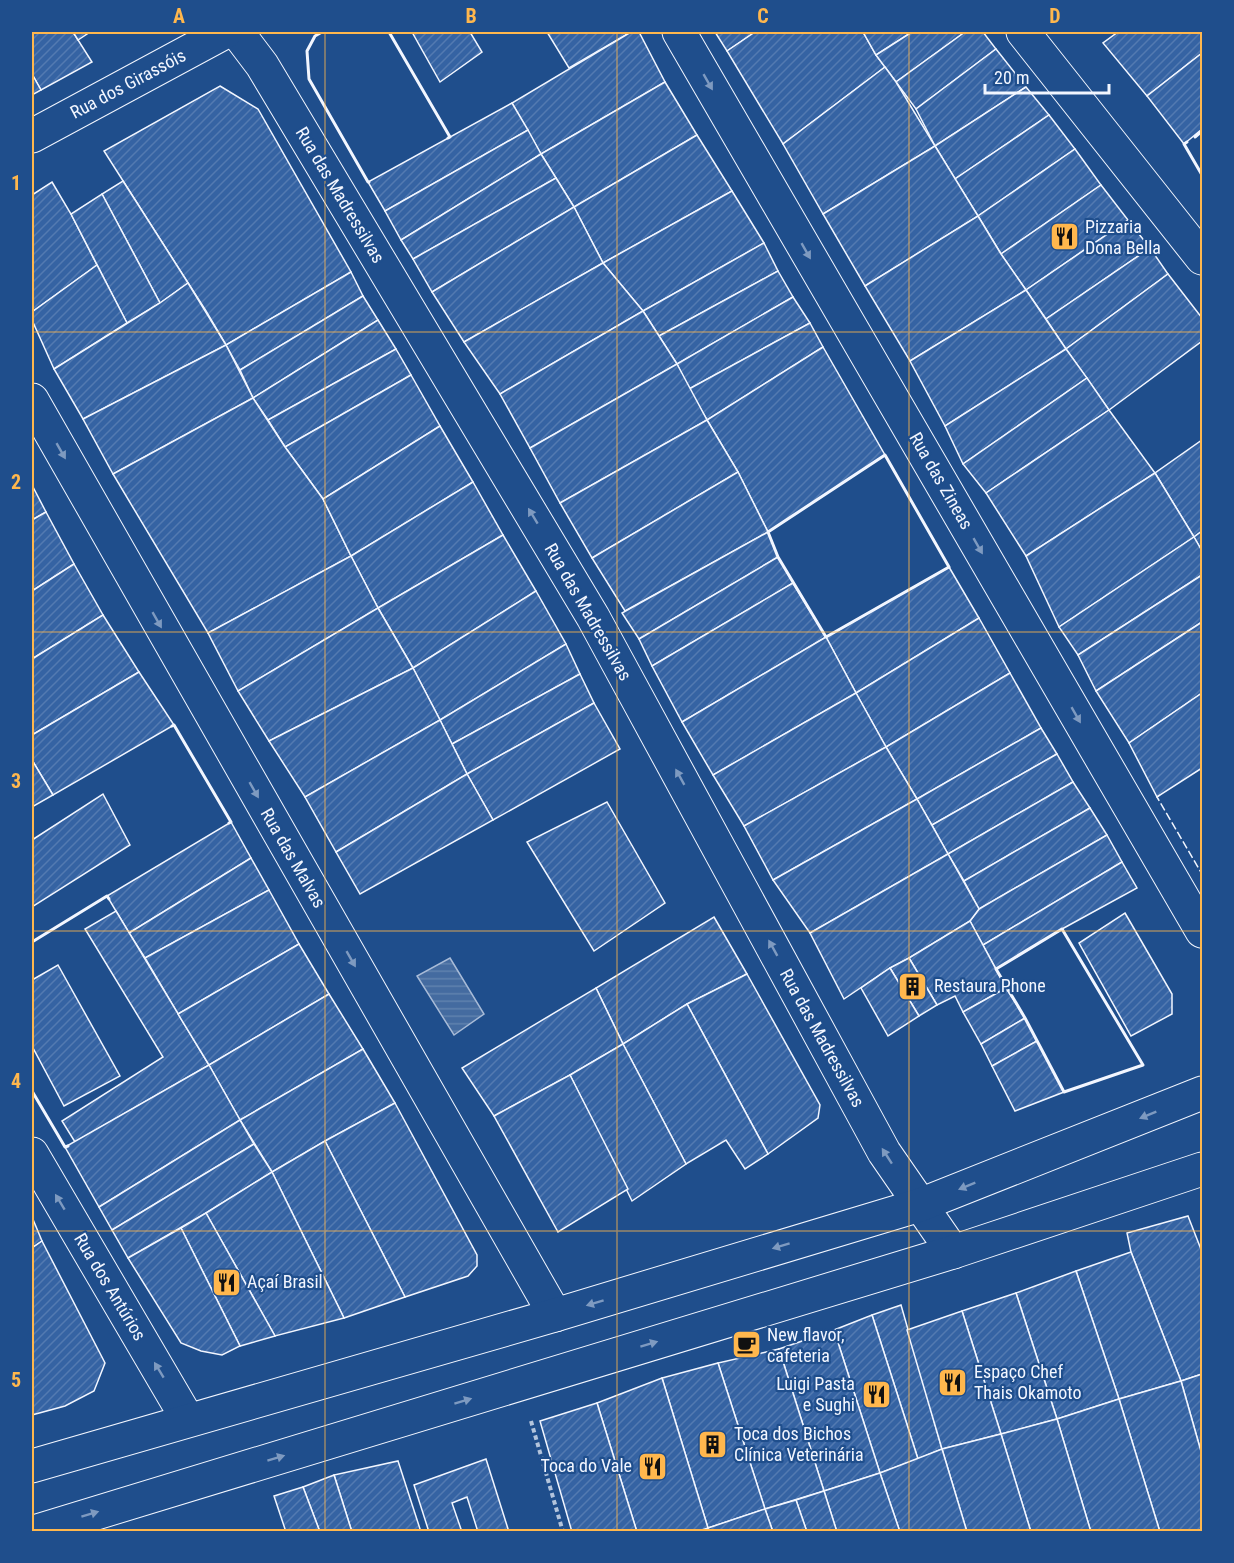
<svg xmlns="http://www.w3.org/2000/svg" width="1234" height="1563" viewBox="0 0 1234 1563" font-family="'Roboto Condensed',sans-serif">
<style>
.water{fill:url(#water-rules);stroke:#a8bbd7;stroke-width:1.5}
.building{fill:url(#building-hatch);stroke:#f2f6ff;stroke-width:1.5}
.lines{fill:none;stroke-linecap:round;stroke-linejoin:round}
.street-casing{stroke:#f2f6ff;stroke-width:35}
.secondary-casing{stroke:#f2f6ff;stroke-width:35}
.path{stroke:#b3c4dc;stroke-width:4;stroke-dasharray:4.5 3;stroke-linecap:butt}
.street{stroke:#1f4e8c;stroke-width:33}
.secondary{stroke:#1f4e8c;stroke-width:33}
.fence{stroke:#f2f6ff;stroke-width:1.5;stroke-dasharray:8 3;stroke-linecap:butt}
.wall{stroke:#f2f6ff;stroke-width:3}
.oneway{fill:#7e9ac0}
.grid{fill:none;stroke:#ffb74d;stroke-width:1.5;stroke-opacity:0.55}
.labels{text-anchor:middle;stroke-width:4.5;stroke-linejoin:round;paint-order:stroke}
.street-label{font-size:18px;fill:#f2f6ff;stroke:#1f4e8c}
.poi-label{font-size:18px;fill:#f2f6ff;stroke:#1f4e8c;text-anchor:start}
.neatline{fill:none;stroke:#ffb74d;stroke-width:2}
.grid-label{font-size:20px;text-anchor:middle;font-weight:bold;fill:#ffb74d}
</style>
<defs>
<pattern id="water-rules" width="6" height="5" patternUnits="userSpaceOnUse" patternTransform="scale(1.5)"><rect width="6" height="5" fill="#446ba0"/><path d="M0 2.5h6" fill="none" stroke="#5f81ae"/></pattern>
<pattern id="building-hatch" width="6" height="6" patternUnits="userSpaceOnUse" patternTransform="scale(1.5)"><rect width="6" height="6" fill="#3563a3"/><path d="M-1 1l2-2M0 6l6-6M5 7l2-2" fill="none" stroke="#537ab1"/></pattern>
</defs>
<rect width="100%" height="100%" fill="#1f4e8c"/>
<!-- water -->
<path class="water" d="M450,958l34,56 -30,21 -37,-59z"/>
<!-- building -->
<g class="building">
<path d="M32,32h41l19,30 -51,28 -9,-16z"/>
<path d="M73,32h17l-12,8z"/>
<path d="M412,32h58l12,20 -42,30z"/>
<path d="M547,32h84l-62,36z"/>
<path d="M631,32h8l26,50 -124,72 -29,-51z"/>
<path d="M715,32h40l-28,19z"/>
<path d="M755,32h108l13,23 9,12 -102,77 -56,-93z"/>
<path d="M863,32h49l-36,23z"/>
<path d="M912,32h53l-69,50 -20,-27z"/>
<path d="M965,32h18l13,17 -80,60 -20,-27z"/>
<path d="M1118,32h84v21l-55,43 -44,-53z"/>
<path d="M996,49l30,38 -91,59 -19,-37z"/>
<path d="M1202,53v76l-18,15 -37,-48z"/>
<path d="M885,67l11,15 39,64 -112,68 -40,-70z"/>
<path d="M32,74l9,16 -9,5z"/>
<path d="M665,82l32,53 -123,72 -33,-53z"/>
<path d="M220,86l38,23 93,163 -125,73 -20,-34 -102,-160z"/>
<path d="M1026,87l23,28 -94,64 -20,-33z"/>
<path d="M512,103l16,27 -143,81 -17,-29z"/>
<path d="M1049,115l26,34 -97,67 -23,-37z"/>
<path d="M528,130l13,24 -140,86 -16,-29z"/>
<path d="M697,135l35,56 -129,72 -29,-56z"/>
<path d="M935,146l43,70 -113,70 -42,-72z"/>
<path d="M1075,149l26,36 -100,69 -23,-38z"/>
<path d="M541,154l15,24 -143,81 -12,-19z"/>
<path d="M556,178l18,29 -142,85 -19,-33z"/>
<path d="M123,181l65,102 -28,20 -58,-109z"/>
<path d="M52,182l19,32 26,51 -65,47v-117z"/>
<path d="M1101,185l27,35 -102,70 -25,-36z"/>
<path d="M732,191l32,52 -121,68 -40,-48z"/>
<path d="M102,194l58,109 -33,20 -56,-109z"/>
<path d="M574,207l29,56 -139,79 -32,-50z"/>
<path d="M978,216l23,38 25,36 -116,71 -45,-75z"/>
<path d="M1128,220l22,28 -104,71 -20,-29z"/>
<path d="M764,243l14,28 -119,65 -16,-25z"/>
<path d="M1150,248l18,26 -102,75 -20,-30z"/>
<path d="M603,263l40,48 -143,83 -36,-52z"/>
<path d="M97,265l30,58 -73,46 -22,-49v-8z"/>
<path d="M778,271l15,26 -116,67 -18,-28z"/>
<path d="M351,272l12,24 -123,74 -14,-25z"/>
<path d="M1168,274l34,44v23l-93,69 -43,-61z"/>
<path d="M188,283l38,62 -143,74 -29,-50 106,-66z"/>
<path d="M1026,290l40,59 -121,77 -35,-65z"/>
<path d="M363,296l15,24 -125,78 -13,-28z"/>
<path d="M793,297l17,26 -121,66 -12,-25z"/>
<path d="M643,311l34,53 -147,84 -30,-54z"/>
<path d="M378,320l18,29 -128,71 -15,-22z"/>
<path d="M810,323l13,24 -116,73 -18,-31z"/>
<path d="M226,345l27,53 -140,76 -30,-55z"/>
<path d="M823,347l62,108 -117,77 -30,-60 -31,-52z"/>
<path d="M396,349l15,26 -126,72 -17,-27z"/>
<path d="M1066,349l21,29 -124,86 -18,-38z"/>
<path d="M677,364l30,56 -147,83 -30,-55z"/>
<path d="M411,375l29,51 -117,73 -38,-52z"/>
<path d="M1087,378l22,32 -123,83 -23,-29z"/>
<path d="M253,398l32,49 38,52 28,57 -143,77 -95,-159z"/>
<path d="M1109,410l46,63 -129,83 -40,-63z"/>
<path d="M707,420l31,52 -146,86 -32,-55z"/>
<path d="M440,426l33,56 -122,74 -28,-57z"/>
<path d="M1202,440v91l-8,6 -39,-64z"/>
<path d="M738,472l30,60 -143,79 -33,-53z"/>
<path d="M1155,473l39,64 -135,90 -33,-71z"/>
<path d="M473,482l30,53 -125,73 -27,-52z"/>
<path d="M32,485l14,27 -14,8z"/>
<path d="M46,512l28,52 -42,27v-71z"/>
<path d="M1202,531v20l-8,-14z"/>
<path d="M768,532l10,25 -139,82 -17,-26z"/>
<path d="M503,535l33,56 -123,77 -35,-60z"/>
<path d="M1194,537l8,14v24l-124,80 -19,-28z"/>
<path d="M351,556l27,52 -140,83 -30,-58z"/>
<path d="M778,557l15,26 -141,83 -13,-27z"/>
<path d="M74,564l29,51 -71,44v-68z"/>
<path d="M949,567l30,51 -123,75 -30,-56z"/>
<path d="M1202,575v47l-106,69 -18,-36z"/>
<path d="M793,583l33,54 -144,85 -30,-56z"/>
<path d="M536,591l30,53 -126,76 -27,-52z"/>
<path d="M378,608l35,60 -144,73 -31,-50z"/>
<path d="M103,615l36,57 -107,63v-76z"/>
<path d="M979,618l31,55 -124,74 -30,-54z"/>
<path d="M1202,622v71l-73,50 -33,-52z"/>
<path d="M826,637l30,56 -143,82 -31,-53z"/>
<path d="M566,644l14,30 -128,70 -12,-24z"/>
<path d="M413,668l27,52 -135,77 -36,-56z"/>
<path d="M139,672l35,53 -121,70 -21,-35v-25z"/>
<path d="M1010,673l31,55 -124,71 -31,-52z"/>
<path d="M580,674l14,29 -127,71 -15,-30z"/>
<path d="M856,693l30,54 -142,79 -31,-51z"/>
<path d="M1202,693v75l-45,29 -28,-54z"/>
<path d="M594,703l26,46 -127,71 -26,-46z"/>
<path d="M440,720l27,54 -131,78 -31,-55z"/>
<path d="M1041,728l16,26 -125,71 -15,-26z"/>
<path d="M886,747l31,52 -144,81 -29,-54z"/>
<path d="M1057,754l16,28 -125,72 -16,-29z"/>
<path d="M32,760l21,35 -21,12z"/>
<path d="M467,774l26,46 -133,74 -24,-42z"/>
<path d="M1073,782l17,26 -126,73 -16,-27z"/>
<path d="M103,794l27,51 -98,62v-67z"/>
<path d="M917,799l31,55 -138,79 -37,-53z"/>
<path d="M607,802l58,101 -71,48 -67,-109z"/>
<path d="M1090,808l17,27 -128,74 -15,-28z"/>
<path d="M231,822l20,36 -122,75 -22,-37z"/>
<path d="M1107,835l15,27 -139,83 -13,-24 9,-12z"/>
<path d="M948,854l31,55 -9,12 -61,37 -19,10 -46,31 -34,-66z"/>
<path d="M251,858l18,32 -124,68 -16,-25z"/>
<path d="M1122,862l15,26 -75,41 -66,40 -13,-24z"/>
<path d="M269,890l30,54 -121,70 -33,-56z"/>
<path d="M116,911l93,154 -134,77 -13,-21 101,-64 -78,-128z"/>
<path d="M1125,913l47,81v20l-41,22 -52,-93z"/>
<path d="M714,917l33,57 -60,30 -64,40 -27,-56z"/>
<path d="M970,921l36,67 -43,24 -8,-16 -18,9 -28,-47z"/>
<path d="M299,944l30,50 -120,71 -31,-51z"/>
<path d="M909,958l28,47 -18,11 -29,-48z"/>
<path d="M58,965l62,111 -56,30 -32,-60v-66z"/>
<path d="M890,968l29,48 -31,20 -27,-48z"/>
<path d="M747,974l73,131 -2,13 -50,36 -81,-150z"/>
<path d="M596,988l27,56 -53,31 -76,41 -32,-48z"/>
<path d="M1006,988l19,30 -44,26 -18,-32z"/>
<path d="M329,994l34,55 -123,71 -31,-55z"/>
<path d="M687,1004l81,150 -23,15 -19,-29 -40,24 -63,-120z"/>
<path d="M1025,1018l12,23 -45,25 -11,-22z"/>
<path d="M1037,1041l27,51 -49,19 -23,-45z"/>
<path d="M623,1044l63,120 -54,37 -62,-126z"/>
<path d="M363,1049l32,54 -70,38 -53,31 -32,-52z"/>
<path d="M209,1065l31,55 -141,87 -34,-60z"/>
<path d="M570,1075l58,114 -70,43 -64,-116z"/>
<path d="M395,1103l82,152v11l-9,10 -63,21 -80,-156z"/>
<path d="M240,1120l14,24 -142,86 -13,-23z"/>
<path d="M325,1141l80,156 -61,21 -72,-146z"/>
<path d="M254,1144l18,28 -66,41 -78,45 -16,-28z"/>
<path d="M272,1172l72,146 -69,18 -69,-123z"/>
<path d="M206,1213l69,123 -35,10 -59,-118z"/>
<path d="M1188,1216l14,36v122l-21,7 -50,-129 -4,-19z"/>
<path d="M32,1217l10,24 -10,7z"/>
<path d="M181,1228l59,118 -18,9 -21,-4 -20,-8 -53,-85z"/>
<path d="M42,1241l63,122 -11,28 -29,15 -33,9v-167z"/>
<path d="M1131,1252l50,129 -62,18 -43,-128z"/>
<path d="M1076,1271l43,128 -62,20 -41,-126z"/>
<path d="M1016,1293l41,126 -56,15 -39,-123z"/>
<path d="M901,1305l41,144 -24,10 -46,-144z"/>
<path d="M962,1311l39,123 -59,15 -35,-119z"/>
<path d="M872,1315l46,144 -38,14 -46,-143z"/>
<path d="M834,1330l46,143 -56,18 -45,-142z"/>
<path d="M779,1349l45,142 -59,18 -47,-146z"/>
<path d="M718,1363l47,146 -57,19 -46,-150z"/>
<path d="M1202,1374v81l-21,-74z"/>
<path d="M662,1378l46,150 -12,4h-59l-40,-129z"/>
<path d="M1181,1381l21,74v77h-42l-41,-133z"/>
<path d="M1119,1399l41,133h-69l-34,-113z"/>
<path d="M597,1403l40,129h-65l-32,-111z"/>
<path d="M1057,1419l34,113h-60l-30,-98z"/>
<path d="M1001,1434l30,98h-64l-25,-83z"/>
<path d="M942,1449l25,83h-67l-20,-59z"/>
<path d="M486,1459l23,73h-31l-11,-35 -15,6 10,29h-33l-15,-47z"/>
<path d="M398,1461l23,71h-69l-18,-57z"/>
<path d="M880,1473l20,59h-63l-13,-41z"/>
<path d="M334,1475l18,57h-32l-17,-45z"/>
<path d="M303,1487l17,45h-34l-12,-36z"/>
<path d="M824,1491l13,41h-30l-11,-32z"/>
<path d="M796,1500l11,32h-34l-8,-23z"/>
<path d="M765,1509l8,23h-64l-1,-4z"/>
</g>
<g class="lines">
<defs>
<g id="street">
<path d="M237,32l25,33 331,552 291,535 69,100"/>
<path d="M679,32l523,899"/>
<path d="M1023,32l179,226"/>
<path d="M32,136l193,-104"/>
<path d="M32,400l523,915"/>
<path d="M32,1154l156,266"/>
</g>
<g id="secondary">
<path d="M32,1466l523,-151 365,-110 282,-112"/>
<path d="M34,1532l919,-280 249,-83"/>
</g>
</defs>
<!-- street casing -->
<use href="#street" class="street-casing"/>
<!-- secondary casing -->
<use href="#secondary" class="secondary-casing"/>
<!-- path -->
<path class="path" d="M531,1421l32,111"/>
<!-- street -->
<use href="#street" class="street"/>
<!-- secondary -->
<use href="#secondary" class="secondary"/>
<!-- fence -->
<path class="fence" d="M1160,795l-3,2 45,77"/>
<!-- wall -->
<g class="wall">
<path d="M322,32l-7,4 -8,15 2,28 59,103h1"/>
<path d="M389,32l61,105 -2,1"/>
<path d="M1195,137l7,-6"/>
<path d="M1187,142l-3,2 18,31"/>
<path d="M885,455l64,112 -123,70 -48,-80 -10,-25z"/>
<path d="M172,726l2,-1 57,97 -2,1"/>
<path d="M1062,929l81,136 -79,27 -39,-74 -29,-49z"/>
<path d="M32,942l75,-46 2,3"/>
<path d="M32,1091l33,56 3,-1"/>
</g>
</g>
<!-- one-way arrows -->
<defs><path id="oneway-solid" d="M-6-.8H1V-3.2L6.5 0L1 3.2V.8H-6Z" transform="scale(1.5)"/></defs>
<g class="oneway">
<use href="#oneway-solid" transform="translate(708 82) rotate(60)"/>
<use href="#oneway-solid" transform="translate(806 251) rotate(60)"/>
<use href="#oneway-solid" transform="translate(61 451) rotate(60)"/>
<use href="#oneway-solid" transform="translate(533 516) rotate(-121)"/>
<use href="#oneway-solid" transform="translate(978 546) rotate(60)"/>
<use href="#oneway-solid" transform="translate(157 620) rotate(60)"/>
<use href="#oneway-solid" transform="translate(1076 715) rotate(60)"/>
<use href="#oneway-solid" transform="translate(680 777) rotate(-119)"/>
<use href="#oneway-solid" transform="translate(254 790) rotate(60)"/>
<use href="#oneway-solid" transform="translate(773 948) rotate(-119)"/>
<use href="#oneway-solid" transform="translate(351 959) rotate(60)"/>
<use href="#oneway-solid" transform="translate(1148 1115) rotate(158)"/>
<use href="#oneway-solid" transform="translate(887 1156) rotate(-123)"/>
<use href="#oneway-solid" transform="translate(967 1186) rotate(158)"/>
<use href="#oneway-solid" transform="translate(60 1202) rotate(-121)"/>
<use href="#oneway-solid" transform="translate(781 1246) rotate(163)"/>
<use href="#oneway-solid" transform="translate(595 1303) rotate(163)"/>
<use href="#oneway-solid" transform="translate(649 1344) rotate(-17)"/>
<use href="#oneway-solid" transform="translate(159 1370) rotate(-121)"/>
<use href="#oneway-solid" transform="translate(463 1401) rotate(-17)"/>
<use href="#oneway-solid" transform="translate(276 1458) rotate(-17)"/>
<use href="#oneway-solid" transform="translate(90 1514) rotate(-17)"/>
</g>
<!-- grid -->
<path class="grid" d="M325,32v1500M617,32v1500M909,32v1500M32,332h1170M32,632h1170M32,931h1170M32,1231h1170"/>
<!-- icons -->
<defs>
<symbol id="restaurant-square" viewBox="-11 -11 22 22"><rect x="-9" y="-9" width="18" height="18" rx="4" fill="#ffb74d" stroke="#1f4e8c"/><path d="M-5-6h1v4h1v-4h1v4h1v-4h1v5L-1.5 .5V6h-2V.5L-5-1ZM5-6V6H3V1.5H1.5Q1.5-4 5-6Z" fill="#111"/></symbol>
<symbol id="building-square" viewBox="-11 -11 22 22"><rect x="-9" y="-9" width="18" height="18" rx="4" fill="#ffb74d" stroke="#1f4e8c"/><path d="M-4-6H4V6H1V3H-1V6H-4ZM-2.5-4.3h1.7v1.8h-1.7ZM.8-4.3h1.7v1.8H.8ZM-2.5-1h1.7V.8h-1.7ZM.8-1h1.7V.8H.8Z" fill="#111"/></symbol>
<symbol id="cafe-square" viewBox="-11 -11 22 22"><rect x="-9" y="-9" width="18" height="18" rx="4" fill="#ffb74d" stroke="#1f4e8c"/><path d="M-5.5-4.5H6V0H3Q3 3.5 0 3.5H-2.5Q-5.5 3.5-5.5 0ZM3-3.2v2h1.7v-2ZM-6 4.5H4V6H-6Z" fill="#111"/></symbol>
</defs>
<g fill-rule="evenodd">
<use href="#restaurant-square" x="1048" y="220" width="33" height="33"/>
<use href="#building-square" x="896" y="970" width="33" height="33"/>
<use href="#restaurant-square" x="210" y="1266" width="33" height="33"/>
<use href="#cafe-square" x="730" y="1328" width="33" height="33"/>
<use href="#restaurant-square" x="936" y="1366" width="33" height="33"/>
<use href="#restaurant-square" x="860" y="1378" width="33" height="33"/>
<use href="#building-square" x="696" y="1428" width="33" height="33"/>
<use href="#restaurant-square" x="636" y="1450" width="33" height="33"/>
</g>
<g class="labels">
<!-- street labels -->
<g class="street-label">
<text transform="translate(128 84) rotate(-28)" y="6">Rua dos Girassóis</text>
<text transform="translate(340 195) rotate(59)" y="6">Rua das Madressilvas</text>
<text transform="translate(941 481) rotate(60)" y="6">Rua das Zineas</text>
<text transform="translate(588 612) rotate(60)" y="6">Rua das Madressilvas</text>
<text transform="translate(293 858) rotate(60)" y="6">Rua das Malvas</text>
<text transform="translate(822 1038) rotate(61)" y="6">Rua das Madressilvas</text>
<text transform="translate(110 1287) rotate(59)" y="6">Rua dos Antúrios</text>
</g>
<!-- poi labels -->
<g class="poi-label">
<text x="1085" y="233">Pizzaria<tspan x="1085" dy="21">Dona Bella</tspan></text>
<text x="934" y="992">Restaura Phone</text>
<text x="247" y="1288">Açaí Brasil</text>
<text x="767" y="1341">New flavor,<tspan x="767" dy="21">cafeteria</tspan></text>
<text x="974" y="1378">Espaço Chef<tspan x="974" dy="21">Thais Okamoto</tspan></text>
<text x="855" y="1390" text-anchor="end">Luigi Pasta<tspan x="855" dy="21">e Sughi</tspan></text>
<text x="734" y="1440">Toca dos Bichos<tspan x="734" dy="21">Clínica Veterinária</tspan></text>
<text x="632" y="1472" text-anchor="end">Toca do Vale</text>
</g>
</g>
<!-- border -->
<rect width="1234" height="1563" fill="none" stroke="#1f4e8c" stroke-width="66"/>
<!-- scale -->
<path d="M985 84v9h124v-9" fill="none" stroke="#f2f6ff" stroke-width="3"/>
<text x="994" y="84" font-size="18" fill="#f2f6ff" stroke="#1f4e8c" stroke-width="4.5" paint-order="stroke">20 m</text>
<rect x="33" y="33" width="1168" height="1497" class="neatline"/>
<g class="grid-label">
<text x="179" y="23">A</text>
<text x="471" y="23">B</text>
<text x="763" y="23">C</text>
<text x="1055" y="23">D</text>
<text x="16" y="190">1</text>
<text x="16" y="489">2</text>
<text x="16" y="788">3</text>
<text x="16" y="1088">4</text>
<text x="16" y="1387">5</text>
</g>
</svg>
